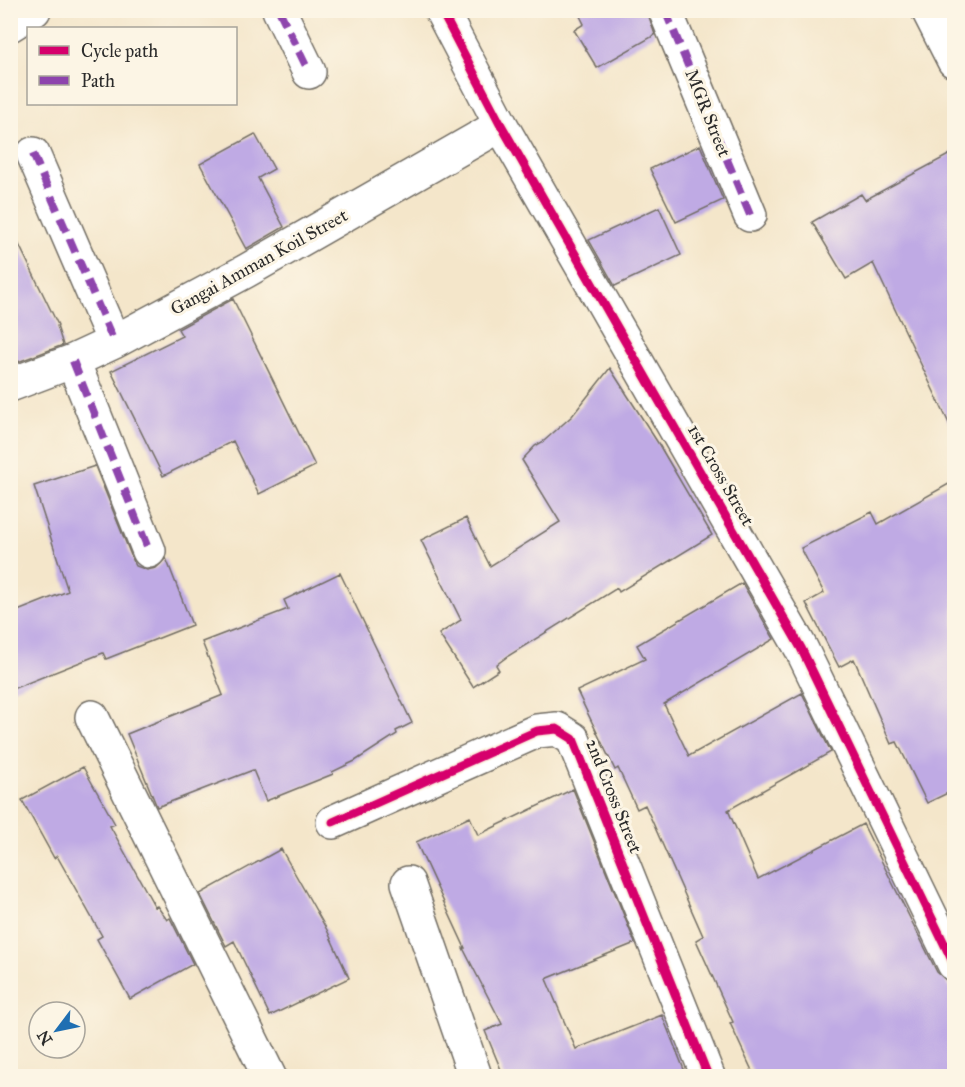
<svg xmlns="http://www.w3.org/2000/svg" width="965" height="1087" font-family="'IM FELL Great Primer',serif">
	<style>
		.building { fill: #bfaae4 }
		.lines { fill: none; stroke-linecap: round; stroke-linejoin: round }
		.street-casing { stroke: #716c63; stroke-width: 36 }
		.street { stroke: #fff; stroke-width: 33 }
		.quiet { stroke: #8e44ad; stroke-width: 8; stroke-dasharray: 15 8; stroke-linecap: butt }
		.cycleway-casing { stroke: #fcf5e5; stroke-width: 13 }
		.cycleway { stroke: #d6006c; stroke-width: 9 }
		.labels { text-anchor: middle; stroke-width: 6; stroke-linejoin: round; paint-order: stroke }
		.street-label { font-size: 18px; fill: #2b2b2b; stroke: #fcf5e5 }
	</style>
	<rect width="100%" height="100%" fill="#fcf5e5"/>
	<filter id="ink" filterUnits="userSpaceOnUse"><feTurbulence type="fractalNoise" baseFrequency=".0167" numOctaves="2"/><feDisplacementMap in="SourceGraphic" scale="12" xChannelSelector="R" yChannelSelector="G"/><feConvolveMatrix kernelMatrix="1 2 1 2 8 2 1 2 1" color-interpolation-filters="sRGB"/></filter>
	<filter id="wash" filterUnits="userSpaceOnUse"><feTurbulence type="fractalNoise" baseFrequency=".008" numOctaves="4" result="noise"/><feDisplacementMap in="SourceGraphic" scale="24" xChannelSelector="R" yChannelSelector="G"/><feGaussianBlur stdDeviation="1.35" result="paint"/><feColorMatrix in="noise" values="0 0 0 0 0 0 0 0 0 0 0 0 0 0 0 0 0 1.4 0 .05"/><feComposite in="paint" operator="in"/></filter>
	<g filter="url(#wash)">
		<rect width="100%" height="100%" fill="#f4e6ca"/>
		<g id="blocks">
			<path class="building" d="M577,10H647L655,35L597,68L574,30L584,24Z
				M255,134L274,169L258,178L284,227L246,249L200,164Z
				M700,145L723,200L676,222L650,169Z
				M954,152V434L873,263L846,279L812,222L861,194L865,200Z
				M659,207L681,255L615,286L589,240Z
				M10,226L58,325L57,326L63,345L10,365Z
				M233,299L315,466L259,494L233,441L163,476L111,371L182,336L178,329Z
				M610,368L658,443L712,535L619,592L617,588L508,656L496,665L499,670L473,687L439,634L461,620L421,540L466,518L490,566L560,522L522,460L535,446L544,441L572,416Z
				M95,466L132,558L136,566L147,570L156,568L166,558L192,625L106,659L103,653L10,690V614L68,591L34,486Z
				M954,481V790L927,803L897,742L891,744L854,659L839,667L806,603L824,593L801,548L872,512L878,524Z
				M340,573L412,723L396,731L397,734L355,761L332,772L333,774L266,801L253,770L157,807L127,734L223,695L202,642L288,609L284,600Z
				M742,583L774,639L664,704L689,756L802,693L831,752L728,810L758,879L863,824L937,972L947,981L954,995V1077H755L730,1023L733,1022L696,940L703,936L645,805L637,809L618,768L615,770L577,691L645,659L637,645Z
				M83,767L115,824L110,826L155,907L157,906L167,920L170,918L193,964L130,999L97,939L102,936L57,856L54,858L22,800Z
				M573,789L635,943L546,979L576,1049L662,1015L687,1077H504L485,1031L502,1024L463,948H465L416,842L470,817L478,835Z
				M281,849L327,930L349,978L270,1016L234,941L226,946L200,894Z"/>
		</g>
	</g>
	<g filter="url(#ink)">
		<use href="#blocks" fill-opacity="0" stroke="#716c63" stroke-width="1.5"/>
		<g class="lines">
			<g class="street-casing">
				<path id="street" d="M279,10L309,72
					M441,10L501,125L801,648L954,964
					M665,10L750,215
					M928,10L954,61
					M10,25L34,10
					M33,154L114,342
					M73,361L149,551
					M10,385L73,361L114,342L246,271L501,125
					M92,717L269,1076
					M333,822L537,731L557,729L573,739L708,1076
					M408,883L475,1076"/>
			</g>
			<use href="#street" class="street"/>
			<path class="quiet" d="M279,10L309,72
				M665,10L750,215
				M33,154L114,342
				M73,361L149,551"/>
			<g class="cycleway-casing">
				<path id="cycleway" d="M441,10L501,125L801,648L954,964
					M333,822L537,731L557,729L573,739L708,1076"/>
			</g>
			<use href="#cycleway" class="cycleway"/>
		</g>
	</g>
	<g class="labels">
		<g class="street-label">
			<text transform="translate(708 113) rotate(68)" y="6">MGR Street</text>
			<text transform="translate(259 262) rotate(-29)" y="6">Gangai Amman Koil Street</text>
			<text transform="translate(721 475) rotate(60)" y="6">1st Cross Street</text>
			<text transform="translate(614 796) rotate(68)" y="6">2nd Cross Street</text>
		</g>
	</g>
	<rect width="965" height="1087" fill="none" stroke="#fcf5e5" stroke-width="36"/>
	<rect x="27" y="27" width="210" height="78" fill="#fcf5e5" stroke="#a8a49b" stroke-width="1.5"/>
	<rect x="39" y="46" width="30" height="9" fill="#d6006c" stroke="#a8a49b" stroke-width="1.5"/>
	<text x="81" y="57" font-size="18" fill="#2b2b2b">Cycle path</text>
	<rect x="39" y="76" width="30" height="9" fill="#8e44ad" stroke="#a8a49b" stroke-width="1.5"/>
	<text x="81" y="87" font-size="18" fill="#2b2b2b">Path</text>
	<g transform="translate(57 1030) rotate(238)"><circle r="28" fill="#fcf5e5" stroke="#a8a49b" stroke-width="1.5"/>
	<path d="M0-4.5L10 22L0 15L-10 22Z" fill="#1f6fb2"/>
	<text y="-9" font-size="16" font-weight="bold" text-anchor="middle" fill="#2b2b2b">N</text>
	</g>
</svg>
